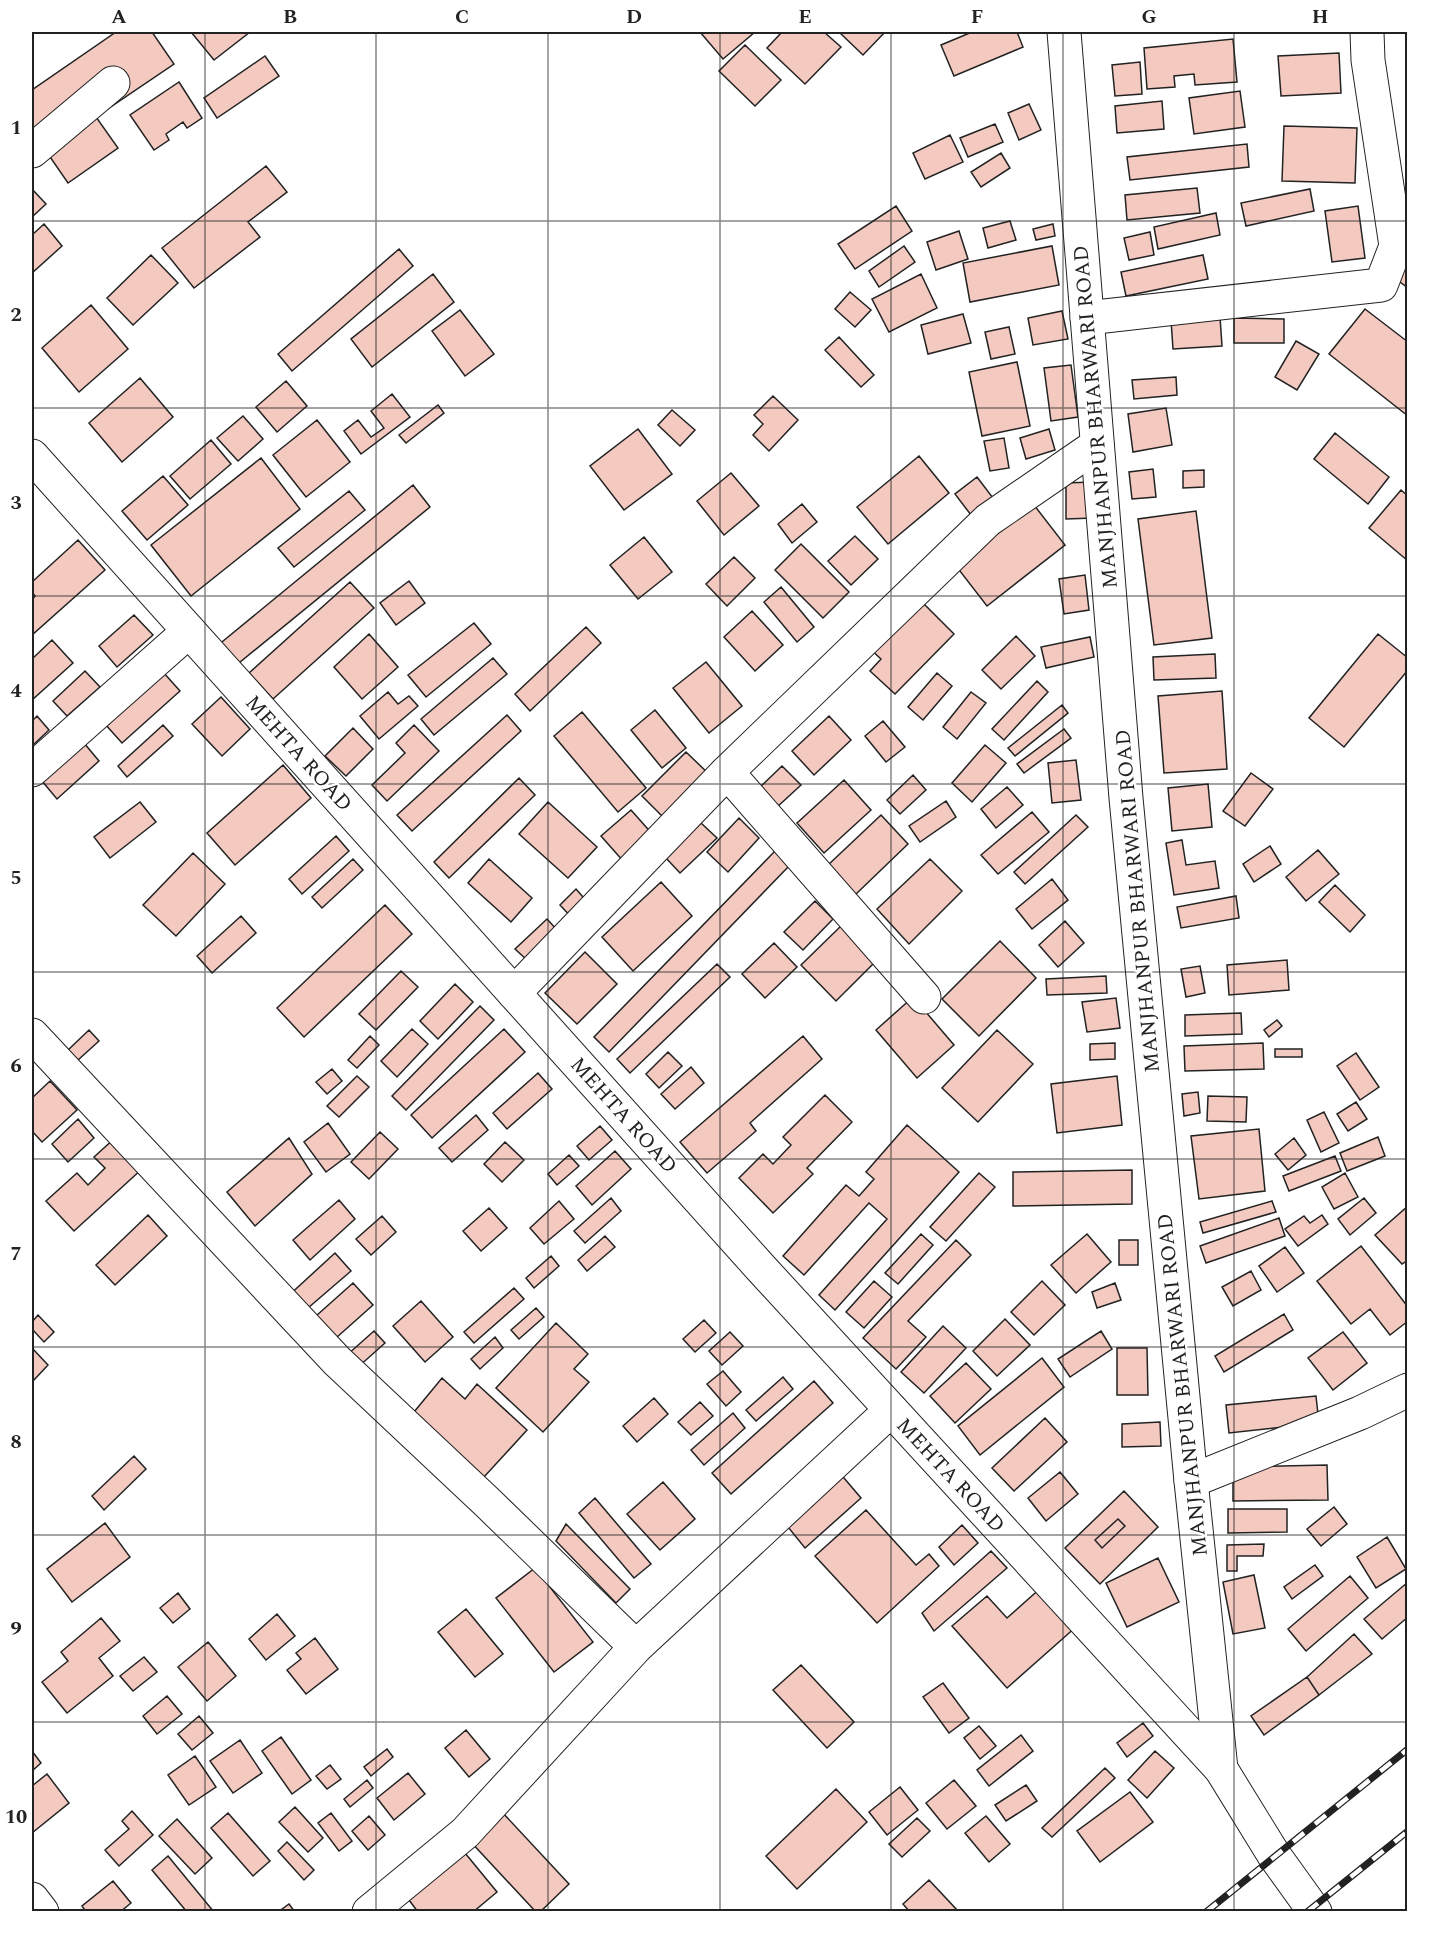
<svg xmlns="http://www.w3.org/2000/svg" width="1439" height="1943" font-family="Spectral,serif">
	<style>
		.building { fill: #f3c9c0; stroke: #222; stroke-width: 1.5; fill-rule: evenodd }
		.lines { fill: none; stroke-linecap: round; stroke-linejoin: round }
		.minor-casing { stroke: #222; stroke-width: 35 }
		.tertiary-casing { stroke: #222; stroke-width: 35 }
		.primary-casing { stroke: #222; stroke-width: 35 }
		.minor { stroke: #fff; stroke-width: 33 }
		.tertiary { stroke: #fff; stroke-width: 33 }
		.primary { stroke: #fff; stroke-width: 33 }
		.rail-casing { stroke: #222; stroke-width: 7 }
		.rail { stroke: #fff; stroke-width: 4.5; stroke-dasharray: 14; stroke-linecap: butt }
		.grid { fill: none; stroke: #222; stroke-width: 1.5; stroke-opacity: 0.55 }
		.labels { text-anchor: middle; stroke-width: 4.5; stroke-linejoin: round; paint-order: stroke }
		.street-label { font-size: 21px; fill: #222; stroke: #fff }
		.neatline { fill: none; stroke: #222; stroke-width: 2 }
		.grid-label { font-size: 20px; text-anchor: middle; font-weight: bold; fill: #222 }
	</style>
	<rect width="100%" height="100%" fill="#fff"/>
	<path class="building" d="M116,32H152L174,64L96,117L118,148L68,183L46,151L32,161V90Z
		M191,32H250L214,60Z
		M700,32H755L723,59Z
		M782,32H824L841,47L805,84L767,48Z
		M839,32H885L863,55Z
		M972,32H1017L1023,47L954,76L941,45Z
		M1233,39L1237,82L1195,85L1194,74L1174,76L1175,87L1147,89L1144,48Z
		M745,45L781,80L755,106L719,71Z
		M1339,53L1341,93L1281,96L1278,56Z
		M265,56L279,76L217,118L204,98Z
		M1140,62L1142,94L1115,96L1112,65Z
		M179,82L202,118L187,128L183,122L166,134L169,140L154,150L130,115Z
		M1240,91L1245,127L1194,134L1189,98Z
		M1162,101L1164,129L1117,133L1115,106Z
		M1029,104L1041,130L1019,140L1008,113Z
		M995,124L1003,142L968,157L960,138Z
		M1284,126L1357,128L1355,183L1282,181Z
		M950,135L963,162L925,179L913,153Z
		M1247,144L1249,167L1130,180L1127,157Z
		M1001,153L1010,168L981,187L971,172Z
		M266,166L287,192L248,222L260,237L194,288L162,248Z
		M1197,188L1200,213L1127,220L1125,195Z
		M32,189L46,204L32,217Z
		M1310,189L1314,211L1246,226L1241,203Z
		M896,206L912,231L855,269L838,244Z
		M1358,206L1365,258L1332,262L1325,211Z
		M1216,213L1220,235L1158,249L1154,227Z
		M1010,221L1016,240L988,248L983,228Z
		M44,224L62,246L32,273V235Z
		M1053,224L1055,236L1036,240L1033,229Z
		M959,231L968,259L936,270L927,242Z
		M1150,232L1154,255L1129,260L1124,238Z
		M904,246L915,262L879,287L869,271Z
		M1052,246L1059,285L970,302L963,263Z
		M399,249L413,266L292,371L278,354Z
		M1408,252V288L1400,282Z
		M151,255L178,283L133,325L107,298Z
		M1203,255L1208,279L1126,296L1121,272Z
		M433,274L454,302L372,367L351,339Z
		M921,274L937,308L889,332L872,299Z
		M850,292L871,310L855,327L835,309Z
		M91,305L128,349L79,392L42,348Z
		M1365,309L1408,342V416L1329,354Z
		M460,310L494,354L465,376L432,331Z
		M1062,311L1068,339L1033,345L1028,318Z
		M963,314L971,343L928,354L921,325Z
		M1220,317L1222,346L1173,349L1171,320Z
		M1234,318L1284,319V343H1234Z
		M1009,327L1015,354L991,359L985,332Z
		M839,337L874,375L861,387L825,350Z
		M1296,341L1319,354L1297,390L1275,377Z
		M1017,362L1030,426L982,436L969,372Z
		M1071,365L1078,417L1051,421L1044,368Z
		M1176,377L1177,395L1134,399L1132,380Z
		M140,378L173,417L122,462L89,423Z
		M286,381L307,406L277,432L256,407Z
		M392,394L410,417L361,454L344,431L358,420L371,437L384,428L371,411Z
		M773,396L798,420L769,451L753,435L763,424L754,415Z
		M438,405L444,413L406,443L399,435Z
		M1166,408L1172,445L1133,452L1128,414Z
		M672,410L695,430L680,446L658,425Z
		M243,416L263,439L238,461L217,438Z
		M317,420L350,462L306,497L273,455Z
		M638,429L672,474L624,510L590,466Z
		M1049,429L1055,450L1026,459L1020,438Z
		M1335,433L1389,477L1368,504L1314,459Z
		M1004,438L1009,468L990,471L984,441Z
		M211,440L231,464L190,499L170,476Z
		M919,456L949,493L888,544L857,507Z
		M261,458L300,509L191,596L151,545Z
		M1153,469L1156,497L1132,499L1129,472Z
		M1204,470V487L1183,488V471Z
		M731,473L759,506L724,535L697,501Z
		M163,476L188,505L147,540L122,511Z
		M977,477L993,498L971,515L955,494Z
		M1092,482L1093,518L1066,519V483Z
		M413,485L430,507L234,667L217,646Z
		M1401,490L1408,496V561L1369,528Z
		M349,491L365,510L294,567L278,548Z
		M802,504L817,522L792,543L778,524Z
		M1034,505L1065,545L987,606L956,566Z
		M1196,511L1212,638L1154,645L1138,519Z
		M855,536L878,559L851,585L828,561Z
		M644,537L672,572L638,599L610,565Z
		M78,540L105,570L32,635V600L35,596L32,592V582Z
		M801,544L849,592L823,618L775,570Z
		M734,557L755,578L727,606L706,584Z
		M1085,575L1089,610L1064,614L1059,579Z
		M409,581L425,603L396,625L380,603Z
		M350,582L374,608L273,699L249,673Z
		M781,587L814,627L797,642L764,602Z
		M917,597L954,634L895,694L870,671L881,659L868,647Z
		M752,611L783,645L755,671L724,637Z
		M134,615L153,635L117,667L99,646Z
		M474,623L491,644L426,697L408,675Z
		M586,627L601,643L530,711L515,694Z
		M369,634L398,667L362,699L334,667Z
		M1378,634L1408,658V670L1344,747L1309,718Z
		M1016,636L1035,656L1001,689L982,670Z
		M1090,637L1094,657L1046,668L1041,647Z
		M52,640L73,663L32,700V659Z
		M1215,654L1216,678L1154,680L1153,657Z
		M493,658L507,674L434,735L421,719Z
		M706,662L742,706L709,733L673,688Z
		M85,671L100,687L67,716L53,701Z
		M163,672L180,691L122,743L105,724Z
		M937,673L952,686L923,720L908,707Z
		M1037,681L1048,692L1004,740L992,729Z
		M1222,691L1227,769L1164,773L1158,696Z
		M388,692L398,704L409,696L418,706L379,739L360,716Z
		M971,692L986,703L957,739L943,727Z
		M221,697L250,729L222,756L192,724Z
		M1062,705L1068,713L1015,756L1008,748Z
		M655,710L686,748L662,768L631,730Z
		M582,712L646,788L618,812L554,736Z
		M507,715L521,731L412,831L397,815Z
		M37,716L49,730L32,746V721Z
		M829,716L851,740L814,775L792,751Z
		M883,721L905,747L886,762L865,736Z
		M163,725L173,736L127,777L118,766Z
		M414,725L439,751L387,801L372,785L405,753L396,743Z
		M353,728L373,749L346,776L325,756Z
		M1064,729L1071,738L1024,773L1017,764Z
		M84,743L99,761L57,799L42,781Z
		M985,745L1006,763L972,802L952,783Z
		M686,752L711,776L667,821L642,796Z
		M1076,760L1081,800L1052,803L1048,763Z
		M283,765L311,798L235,865L207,833Z
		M782,766L801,785L776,808L758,789Z
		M1251,773L1273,789L1245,826L1223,811Z
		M913,775L926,790L900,814L887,800Z
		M519,778L535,795L449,878L434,862Z
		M844,780L871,810L824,853L797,823Z
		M1208,784L1212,827L1172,831L1168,788Z
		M1007,787L1023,805L996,828L981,809Z
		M946,801L956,817L920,842L909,826Z
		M140,802L156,822L110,858L94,837Z
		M548,802L597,847L568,878L519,834Z
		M631,810L654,836L624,862L601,836Z
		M1032,812L1049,832L998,874L981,855Z
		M881,815L908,844L855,895L827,866Z
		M1076,815L1088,827L1025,884L1014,872Z
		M739,818L759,838L728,872L707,852Z
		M701,823L717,838L680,873L665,857Z
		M336,836L349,851L302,894L289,879Z
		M1182,840L1186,865L1215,861L1219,888L1174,895L1166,843Z
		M1270,846L1281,864L1254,882L1243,864Z
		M776,850L790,865L609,1052L594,1037Z
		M1318,850L1339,874L1306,901L1286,877Z
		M193,853L225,884L176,936L143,905Z
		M353,859L363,870L322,908L312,897Z
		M489,859L532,898L511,922L468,883Z
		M930,859L962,891L909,944L877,909Z
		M1052,879L1068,900L1032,929L1016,909Z
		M661,882L692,916L633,971L602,937Z
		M1335,885L1365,915L1350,932L1319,902Z
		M576,889L589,904L573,919L560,905Z
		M1236,896L1239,918L1181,928L1177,907Z
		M815,901L833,919L803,950L784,932Z
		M385,905L412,934L304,1037L277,1008Z
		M241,916L256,933L212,973L197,956Z
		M547,919L558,931L527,960L515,949Z
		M1065,921L1084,943L1058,967L1039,945Z
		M842,925L877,960L836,1001L801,965Z
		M1000,941L1036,978L979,1036L942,999Z
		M774,943L797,967L765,998L742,974Z
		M585,952L617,984L577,1024L545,993Z
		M1287,960L1289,990L1229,995L1227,965Z
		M717,964L730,977L630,1073L617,1059Z
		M1200,966L1205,993L1186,997L1181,969Z
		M401,971L418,987L376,1030L359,1014Z
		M1106,976L1107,993L1047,995L1046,979Z
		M455,984L473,1002L438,1039L420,1021Z
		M913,997L954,1045L917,1078L876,1030Z
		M1116,998L1120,1028L1087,1032L1082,1002Z
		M480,1006L494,1020L406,1110L392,1096Z
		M1241,1013L1242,1034L1185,1036V1015Z
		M1277,1020L1282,1026L1269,1037L1264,1030Z
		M412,1029L428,1044L397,1077L381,1061Z
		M504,1029L525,1052L432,1138L411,1115Z
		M89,1030L99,1041L78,1060L68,1050Z
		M997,1030L1033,1064L978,1122L942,1088Z
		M370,1036L379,1045L357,1068L348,1060Z
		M803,1036L822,1059L750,1123L756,1131L707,1173L680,1142Z
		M1115,1043V1059L1090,1060V1044Z
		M1263,1043L1264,1069L1185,1071L1184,1046Z
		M1275,1049H1302V1057H1275Z
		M668,1052L682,1066L659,1088L646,1074Z
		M1356,1053L1379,1087L1360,1100L1337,1066Z
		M691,1067L704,1083L675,1109L661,1094Z
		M332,1069L342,1081L327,1094L316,1082Z
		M538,1073L552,1089L507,1129L493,1113Z
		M357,1076L369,1087L339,1117L327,1106Z
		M1117,1076L1122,1125L1057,1133L1051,1084Z
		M50,1081L77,1110L42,1142L32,1131V1098Z
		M1198,1092L1200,1113L1184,1116L1182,1094Z
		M825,1095L852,1122L807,1168L813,1174L773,1213L739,1178L763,1154L773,1164L791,1145L783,1137Z
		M1208,1096L1247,1097L1246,1122L1207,1121Z
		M1356,1102L1367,1119L1348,1131L1337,1114Z
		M1324,1112L1339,1143L1321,1152L1307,1120Z
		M476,1115L488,1130L452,1162L439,1148Z
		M78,1119L94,1138L68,1162L52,1144Z
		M328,1123L350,1154L326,1172L304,1142Z
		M907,1125L959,1172L835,1310L819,1295L887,1219L869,1203L804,1275L783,1256L846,1185L859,1196L874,1179L866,1172Z
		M600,1126L612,1140L589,1160L577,1146Z
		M1259,1129L1265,1191L1199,1199L1191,1136Z
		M380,1132L398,1149L369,1179L351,1162Z
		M1378,1137L1385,1156L1347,1171L1340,1153Z
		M115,1138L143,1168L74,1231L46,1201L77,1173L88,1185L105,1168L94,1157Z
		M289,1138L312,1174L255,1226L227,1192Z
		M1294,1138L1306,1155L1288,1170L1275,1154Z
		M505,1142L524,1160L502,1182L484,1164Z
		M615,1151L631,1169L592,1205L576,1186Z
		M569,1155L579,1166L557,1185L548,1174Z
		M1335,1156L1341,1171L1289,1191L1283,1176Z
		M1132,1170V1204L1013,1206V1172Z
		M979,1173L995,1187L946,1241L930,1227Z
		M1345,1173L1358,1197L1334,1209L1322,1187Z
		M611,1198L621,1211L585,1243L574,1231Z
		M1364,1198L1376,1213L1350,1235L1338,1219Z
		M339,1200L355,1219L310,1260L293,1240Z
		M559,1201L574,1219L544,1244L530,1228Z
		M1272,1201L1276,1212L1203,1233L1200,1222Z
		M1408,1206V1260L1402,1264L1375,1235Z
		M489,1208L507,1228L481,1251L463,1231Z
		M148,1215L167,1236L115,1285L96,1265Z
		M1322,1215L1328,1224L1298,1246L1285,1229L1304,1216L1310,1223Z
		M382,1216L396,1232L371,1255L356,1239Z
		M1279,1218L1285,1236L1206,1263L1200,1246Z
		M921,1234L933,1245L898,1284L885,1273Z
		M1087,1234L1111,1262L1076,1293L1051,1265Z
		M605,1236L615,1247L587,1271L578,1260Z
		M956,1240L971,1255L908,1321L926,1337L896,1369L863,1338Z
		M1119,1240H1138V1265H1119Z
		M1361,1246L1408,1307V1321L1390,1335L1370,1309L1351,1324L1317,1281Z
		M1285,1247L1304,1273L1277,1292L1259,1266Z
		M335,1253L351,1271L301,1314L286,1298Z
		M551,1256L559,1266L534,1288L526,1278Z
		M1251,1271L1261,1290L1233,1306L1222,1287Z
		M874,1281L892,1297L864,1328L846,1312Z
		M1042,1281L1065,1305L1034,1335L1011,1312Z
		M353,1283L373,1305L327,1346L307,1324Z
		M1115,1283L1121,1300L1097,1308L1092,1292Z
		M514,1288L524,1299L474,1343L464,1332Z
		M421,1301L453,1337L425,1362L393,1326Z
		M536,1308L544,1317L519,1339L511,1330Z
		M1284,1314L1293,1330L1224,1372L1215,1356Z
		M38,1315L54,1332L44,1342L32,1329V1322Z
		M1005,1319L1030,1345L997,1376L973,1351Z
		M704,1320L716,1333L695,1352L683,1339Z
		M556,1323L588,1354L574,1369L589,1382L543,1432L496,1388Z
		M943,1326L966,1348L924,1393L901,1372Z
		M374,1331L385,1343L348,1376L338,1363Z
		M1101,1331L1112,1349L1070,1377L1058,1359Z
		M730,1332L743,1346L722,1365L709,1351Z
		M1343,1332L1367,1363L1333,1390L1308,1358Z
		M495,1337L503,1348L480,1369L471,1359Z
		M32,1348L48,1365L32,1382Z
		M1117,1348H1147L1148,1395H1117Z
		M1042,1358L1064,1387L980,1455L958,1426Z
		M966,1363L991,1389L955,1423L930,1396Z
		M723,1371L741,1392L726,1406L707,1384Z
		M783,1377L793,1389L756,1421L746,1410Z
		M442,1378L465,1399L477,1384L527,1430L484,1477L414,1412Z
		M814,1381L833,1403L731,1494L712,1473Z
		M1316,1396L1319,1423L1229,1433L1226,1405Z
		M654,1398L668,1414L637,1442L623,1426Z
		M700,1402L713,1416L691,1435L678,1422Z
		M733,1413L745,1428L704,1465L691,1450Z
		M1045,1418L1067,1442L1014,1491L992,1468Z
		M1160,1422L1161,1446L1122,1447V1424Z
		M134,1456L146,1469L104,1510L92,1496Z
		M1327,1465L1328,1500L1233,1501V1467Z
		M838,1471L861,1498L805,1548L784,1522Z
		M1060,1472L1078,1494L1046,1521L1028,1498Z
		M663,1482L695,1519L660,1550L627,1514Z
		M1124,1491L1158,1527L1100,1584L1065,1548ZM1118,1519L1125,1526L1102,1548L1095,1540Z
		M595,1498L651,1564L634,1578L579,1513Z
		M1334,1507L1347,1524L1321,1546L1307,1529Z
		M1228,1509H1287V1532L1228,1533Z
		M866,1510L916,1565L929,1554L939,1566L877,1623L815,1556Z
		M1118,1519L1125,1526L1102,1548L1095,1540Z
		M105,1523L130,1557L72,1602L47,1569Z
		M566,1524L630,1589L616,1603L556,1541Z
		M962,1525L978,1543L954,1565L939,1547Z
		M1387,1537L1406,1569L1376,1588L1357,1557Z
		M1264,1544L1263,1556H1237V1571H1227V1545Z
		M991,1551L1007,1568L934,1631L922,1613Z
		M1158,1558L1179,1602L1127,1627L1106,1583Z
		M1315,1565L1323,1576L1292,1599L1284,1587Z
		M535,1568L593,1642L554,1672L496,1598Z
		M1254,1575L1265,1628L1233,1634L1223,1582Z
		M1350,1576L1368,1598L1306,1651L1288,1629Z
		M1408,1582V1617L1382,1639L1364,1619Z
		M1043,1586L1077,1626L1007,1688L952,1626L987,1596L1007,1618Z
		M178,1593L190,1609L173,1623L160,1608Z
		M466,1609L503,1654L475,1677L438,1632Z
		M277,1614L295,1636L266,1660L249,1639Z
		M101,1618L120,1641L99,1658L113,1676L67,1713L42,1682L68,1661L61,1652Z
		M1354,1634L1372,1654L1319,1695L1307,1677Z
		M315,1638L338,1669L306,1694L287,1670L301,1659L296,1653Z
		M208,1642L236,1676L207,1701L178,1667Z
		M144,1657L157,1672L133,1691L120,1676Z
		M801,1665L854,1722L827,1748L773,1690Z
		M1307,1677L1319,1695L1264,1735L1251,1716Z
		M943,1683L969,1718L949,1733L923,1697Z
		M167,1696L182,1714L157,1734L143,1716Z
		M199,1716L213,1733L192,1750L178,1734Z
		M1143,1723L1153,1736L1127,1757L1117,1743Z
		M979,1726L996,1746L980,1759L964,1738Z
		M466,1730L490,1759L469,1777L445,1748Z
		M1021,1735L1033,1751L989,1786L977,1770Z
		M281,1737L311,1780L292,1794L262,1751Z
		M240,1740L262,1773L233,1793L210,1761Z
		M387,1749L393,1757L371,1776L364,1767Z
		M32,1751L41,1763L32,1771Z
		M1155,1751L1174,1768L1147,1798L1128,1780Z
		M195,1756L216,1787L189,1805L168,1775Z
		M330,1765L341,1779L327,1789L316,1776Z
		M1105,1768L1115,1778L1052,1837L1042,1828Z
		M408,1773L425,1794L394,1820L377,1798Z
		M47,1774L69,1803L32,1833V1786Z
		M367,1780L373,1788L350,1807L344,1799Z
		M954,1780L976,1806L947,1829L926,1803Z
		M1026,1785L1037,1801L1006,1821L995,1805Z
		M900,1787L918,1810L887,1835L869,1812Z
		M836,1789L867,1822L797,1889L766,1856Z
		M1130,1792L1153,1822L1100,1862L1077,1831Z
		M295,1807L323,1838L308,1852L279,1822Z
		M132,1811L153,1835L119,1866L105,1850L129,1829L122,1821Z
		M501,1811L569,1884L540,1912H536L470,1841Z
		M228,1813L270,1861L253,1876L211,1828Z
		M331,1813L352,1841L339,1851L318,1823Z
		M369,1816L385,1835L368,1850L352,1831Z
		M986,1816L1010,1844L989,1862L965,1833Z
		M917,1818L930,1831L902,1857L889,1844Z
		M177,1819L212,1858L195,1874L159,1836Z
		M287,1842L314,1870L304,1880L278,1851Z
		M465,1853L497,1892L473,1912H418L409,1900Z
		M168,1856L214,1912H187L152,1870Z
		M929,1880L957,1910L956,1912H910L903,1904Z
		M113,1881L131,1903L120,1912H86L82,1906Z
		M289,1904L295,1912H278Z"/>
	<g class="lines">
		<g class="minor-casing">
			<path id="minor" d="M32,151L113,83
				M1087,318L1381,285L1396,246L1368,60L1367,32
				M32,770L189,631
				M727,772L924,997
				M514,993L727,772L988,520L1097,445
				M32,1035L337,1361L488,1503L636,1647
				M1191,1481L1360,1413L1408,1390
				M32,1899L42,1912
				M369,1912L465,1833L636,1647L891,1410"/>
		</g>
		<g class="tertiary-casing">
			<path id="tertiary" d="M32,456L760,1267L1221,1769"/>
		</g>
		<g class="primary-casing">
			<path id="primary" d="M1064,32L1126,798L1191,1481L1221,1769L1274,1855L1315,1912"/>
		</g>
		<use href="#minor" class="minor"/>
		<use href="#tertiary" class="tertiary"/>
		<use href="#primary" class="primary"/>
		<g class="rail-casing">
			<path id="rail" d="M1206,1912L1408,1749
				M1307,1912L1408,1831"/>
		</g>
		<use href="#rail" class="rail"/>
	</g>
	<path class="grid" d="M205,32V1912M376,32V1912M548,32V1912M720,32V1912M891,32V1912M1063,32V1912M1234,32V1912M32,221H1408M32,408H1408M32,596H1408M32,784H1408M32,972H1408M32,1159H1408M32,1347H1408M32,1535H1408M32,1722H1408"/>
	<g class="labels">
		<g class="street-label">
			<text transform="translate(1095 417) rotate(-95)" y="7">MANJHANPUR BHARWARI ROAD</text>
			<text transform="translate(299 753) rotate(48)" y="7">MEHTA ROAD</text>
			<text transform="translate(1137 901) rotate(-95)" y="7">MANJHANPUR BHARWARI ROAD</text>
			<text transform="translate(624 1115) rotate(48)" y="7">MEHTA ROAD</text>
			<text transform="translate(1182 1385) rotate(-96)" y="7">MANJHANPUR BHARWARI ROAD</text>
			<text transform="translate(951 1475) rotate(47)" y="7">MEHTA ROAD</text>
		</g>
	</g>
	<rect width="1439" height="1943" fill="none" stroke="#ffffff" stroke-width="66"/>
	<rect x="33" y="33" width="1373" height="1877" class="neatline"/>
	<g class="grid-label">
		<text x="119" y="23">A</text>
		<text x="290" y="23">B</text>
		<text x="462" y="23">C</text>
		<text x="634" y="23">D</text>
		<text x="805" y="23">E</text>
		<text x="977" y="23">F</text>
		<text x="1149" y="23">G</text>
		<text x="1320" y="23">H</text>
		<text x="16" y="134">1</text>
		<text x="16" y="321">2</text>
		<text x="16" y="509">3</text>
		<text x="16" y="697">4</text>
		<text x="16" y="884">5</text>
		<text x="16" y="1072">6</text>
		<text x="16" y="1260">7</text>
		<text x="16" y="1448">8</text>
		<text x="16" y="1635">9</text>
		<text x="16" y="1823">10</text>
	</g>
</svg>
